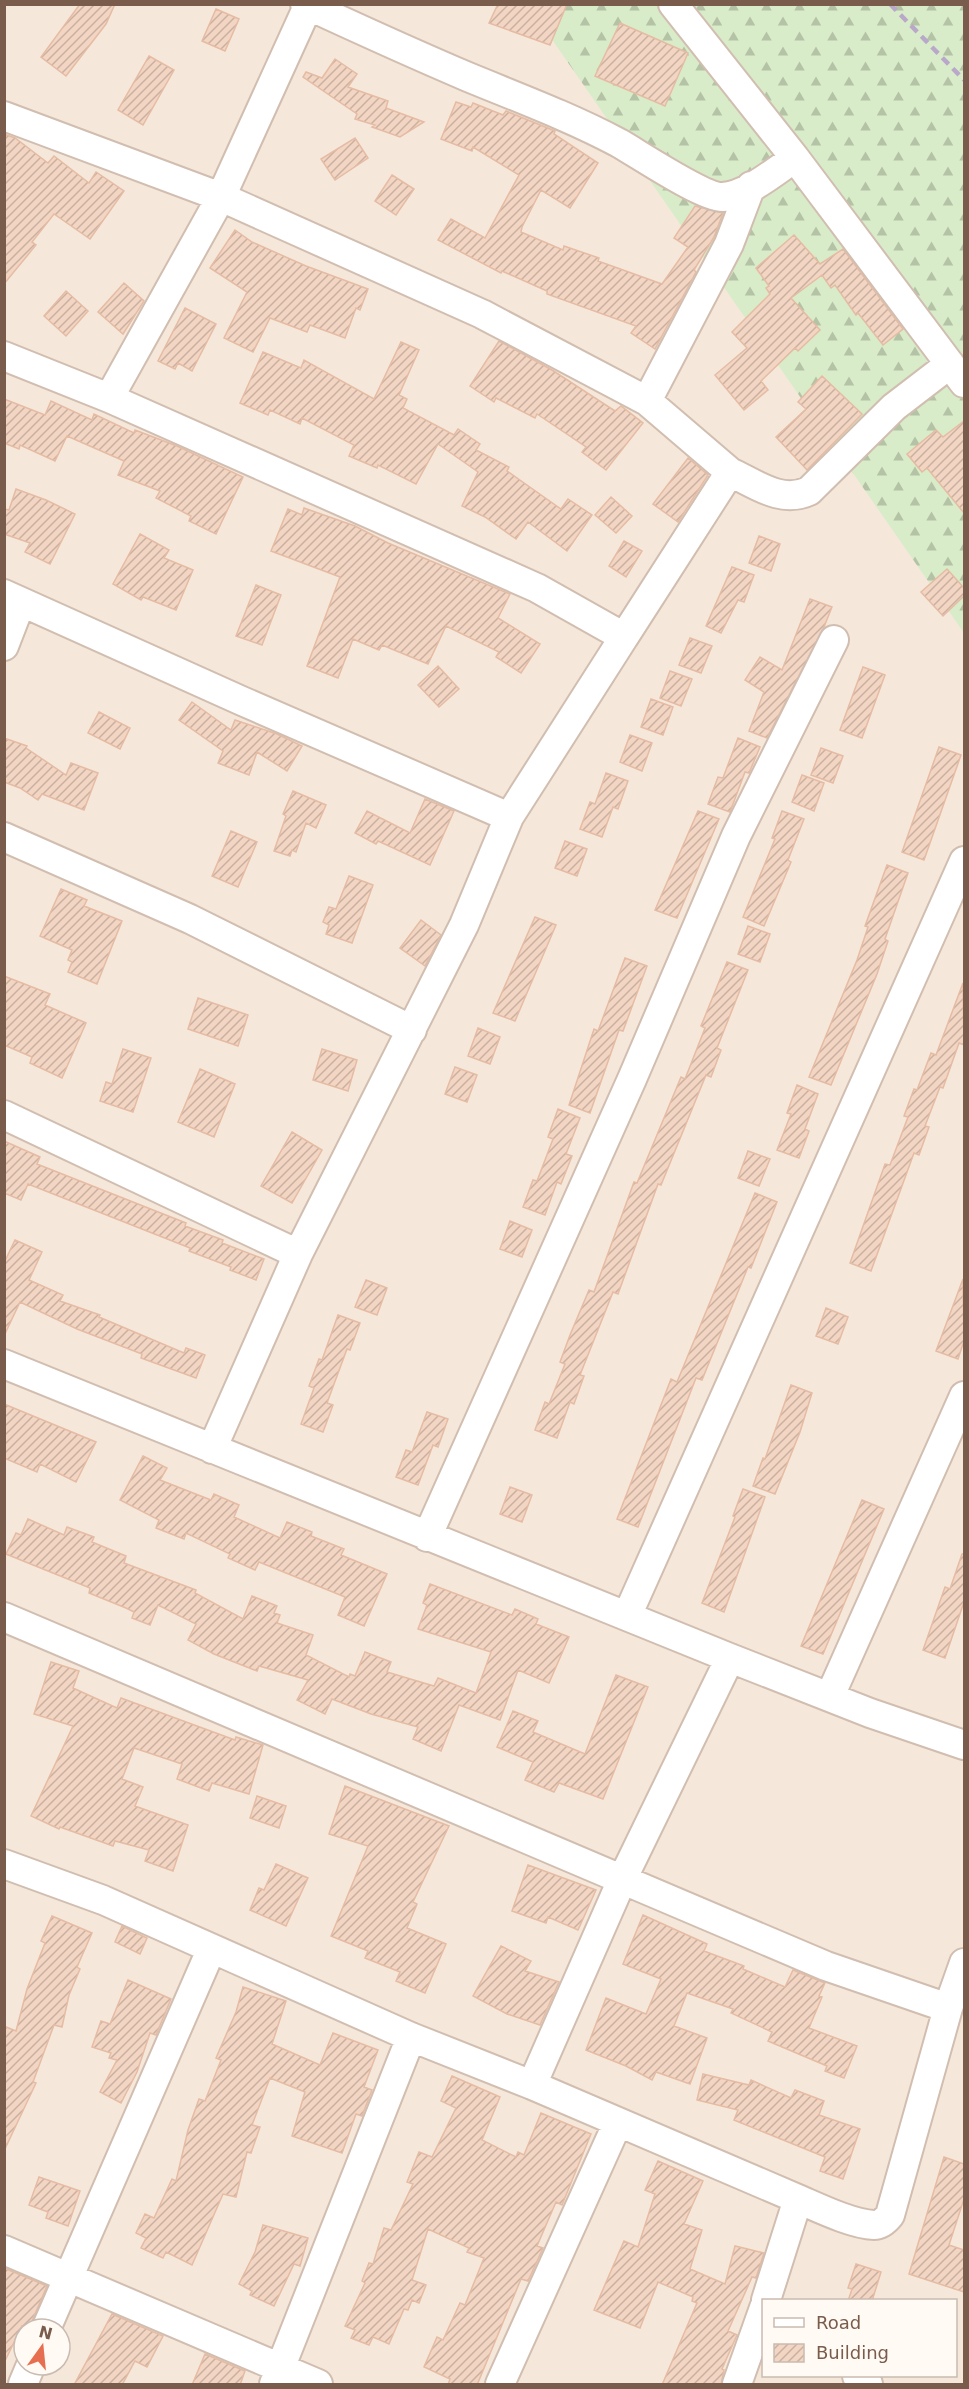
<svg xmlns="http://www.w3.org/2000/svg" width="969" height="2389" font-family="'DejaVu Sans',sans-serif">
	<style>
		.residential { fill: #f5e8da; fill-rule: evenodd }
		.forest { fill: url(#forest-firs) }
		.building { fill: url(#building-hatch); stroke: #e6bba3; stroke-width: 1.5 }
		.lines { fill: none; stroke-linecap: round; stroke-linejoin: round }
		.minor-casing { stroke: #d1beb0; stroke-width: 32 }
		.minor { stroke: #fff; stroke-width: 28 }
		.rail { stroke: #b9a8c9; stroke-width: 4.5; stroke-dasharray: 9 6; stroke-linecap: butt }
	</style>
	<defs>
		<pattern id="forest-firs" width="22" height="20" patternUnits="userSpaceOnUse" patternTransform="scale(1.5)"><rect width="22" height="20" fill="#d8ecc9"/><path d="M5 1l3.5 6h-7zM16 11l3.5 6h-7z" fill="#b4c2a5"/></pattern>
		<pattern id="building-hatch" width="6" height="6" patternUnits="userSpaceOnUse" patternTransform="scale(1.5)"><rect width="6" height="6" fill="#f3d5c3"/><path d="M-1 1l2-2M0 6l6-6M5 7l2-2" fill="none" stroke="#cab0a1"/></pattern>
	</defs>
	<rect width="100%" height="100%" fill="#fdf6ec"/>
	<path class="residential" d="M5,5H725L964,307V2384H5ZM764,2300H956V2376H764ZM24,2329H60V2365H24Z"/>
	<path class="forest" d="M528,5H964V633Z"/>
	<path class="building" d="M80,4H115L106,24L66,76L41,57Z
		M498,4H567L550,45L489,23Z
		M216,9L239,19L225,51L202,41Z
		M620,23L688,53L665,106L595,76Z
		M149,56L174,70L143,125L118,110Z
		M335,59L357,74L348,87L388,101L386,108L424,122L400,137L372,127L375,125L355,119L357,114L303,77L306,72L322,78Z
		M456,102L471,107L473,103L503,115L506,111L555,131L554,134L598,163L570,208L541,190L522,227L521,232L563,250L564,246L599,258L598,261L662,284L688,247L674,238L695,206L723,213L714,237L694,270L696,272L655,349L631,333L636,326L547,294V291L502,271L501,273L438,240L451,219L485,238L519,175L473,147L472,151L441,139Z
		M4,134L15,138L48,163L54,156L89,183L96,172L124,191L90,239L54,214L32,242L36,245L4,284Z
		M355,138L368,158L335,180L321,159Z
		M392,175L414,189L396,215L375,201Z
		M235,230L252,242L306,266L368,289L360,310L356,308L345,338L310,325L307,332L270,318L253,352L224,338L247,292L210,268Z
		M794,235L820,264L843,249L903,329L883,345L858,313L856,315L835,285L831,288L822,275L791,298L820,330L798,351L795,348L761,381L768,390L744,410L715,375L747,348L732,332L770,294L766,288L769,286L756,268Z
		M124,283L144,301L123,334L98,312Z
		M66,291L88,311L66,336L44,316Z
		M185,308L216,324L192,371L178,363L175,369L158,361Z
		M499,341L552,370L615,411L621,406L643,423L606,470L582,452L586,447L537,414L535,418L496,398L494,402L470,386Z
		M401,342L419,350L399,395L407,399L403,408L454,435L458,429L480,444L476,450L509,467L507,471L561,509L568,499L592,515L567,551L528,522L516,539L485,517L462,506L478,472L438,444L416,484L378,465L377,468L349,456L354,445L302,418L300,424L270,410L268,415L240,403L263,352L301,368L304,360L374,399Z
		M822,376L862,414L807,470L776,437L806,409L798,402Z
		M4,399L45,415L51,401L92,420L94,414L134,433L135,430L177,446L243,477L216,534L189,521L191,516L156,498L160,491L118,475L124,461L67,436L55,461L20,445L19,449L4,443Z
		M964,421V513L927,468L922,472L907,454L936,430L943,437Z
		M688,458L708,475L678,522L653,504Z
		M16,489L46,500L75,514L50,564L25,552L30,543L4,534V509L9,510Z
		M611,497L632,516L616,533L595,515Z
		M304,508L355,526L388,543L510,594L498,618L540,644L521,673L496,657L499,652L446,626L428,664L382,645L379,650L353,639L338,678L307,666L340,577L271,551L288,509L302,515Z
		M140,534L169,550L164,558L193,570L176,610L143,597L141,600L113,584Z
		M759,536L780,544L771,571L749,563Z
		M624,541L642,551L626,577L609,566Z
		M732,567L754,575L744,602L738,600L721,633L706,626Z
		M947,569L964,588V596L943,616L921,592Z
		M256,585L281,595L262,645L236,636Z
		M810,599L832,607L824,627L767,738L749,731L764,692L745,680L760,657L782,670Z
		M690,638L712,646L701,673L679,665Z
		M438,666L459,689L439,707L418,685Z
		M863,667L885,675L862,738L840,730Z
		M670,671L692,679L681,706L660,698Z
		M651,699L673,707L663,735L641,727Z
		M192,702L231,730L235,720L277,734L302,746L287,771L257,752L249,775L218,763L223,751L179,720Z
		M99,712L130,728L120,749L88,733Z
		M630,735L652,743L642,771L620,762Z
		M4,738L27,746L26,748L66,775L71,763L98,773L84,810L42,794L38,800L20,788L4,782Z
		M738,738L760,747L749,773L745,772L730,812L708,804L718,777L723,778Z
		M939,747L961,755L924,860L902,852Z
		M821,748L843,756L833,783L811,775Z
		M606,773L628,781L618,809L613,807L602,837L580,829L590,802L595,804Z
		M802,775L824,783L814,811L792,802Z
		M293,791L326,805L316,828L306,823L296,852L292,850L290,856L274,851L286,816L283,814Z
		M425,799L454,811L430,865L378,841L376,844L355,833L367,811L410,833Z
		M698,811L719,819L677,918L655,910Z
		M782,811L804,819L788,860L791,862L764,926L743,917L775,839L772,838Z
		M231,831L257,842L238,887L212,876Z
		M565,841L587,849L577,876L555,868Z
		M887,865L908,873L885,939L888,941L877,974L831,1085L809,1077L857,960L868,927L865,926Z
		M349,876L373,885L352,943L326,934L329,925L323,922L329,907L336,909Z
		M61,889L87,900L84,906L122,921L97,984L68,972L72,962L68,960L72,950L40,936Z
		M535,917L556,925L515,1021L493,1013Z
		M421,920L441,935L425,966L400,948Z
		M748,926L770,934L760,962L738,954Z
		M625,958L647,966L623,1031L619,1030L590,1113L569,1105L594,1029L598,1031Z
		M727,962L748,970L717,1048L721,1050L711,1077L706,1075L661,1185L658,1184L618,1294L613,1292L580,1375L584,1376L574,1404L570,1402L557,1438L535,1430L545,1402L549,1404L565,1364L560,1362L570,1335L589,1290L594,1292L634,1182L637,1183L681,1077L685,1079L705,1028L701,1026Z
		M4,976L50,994L45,1005L86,1023L62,1078L30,1063L32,1057L4,1045Z
		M963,983L964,1045L959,1043L943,1088L940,1087L925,1126L929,1127L919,1155L914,1153L871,1271L850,1263L885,1164L890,1165L908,1117L904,1116L914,1089L917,1090L931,1053L936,1055Z
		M198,998L248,1015L238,1046L188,1029Z
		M478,1028L500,1037L490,1064L468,1056Z
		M123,1049L151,1058L133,1112L100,1101L106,1082L112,1084Z
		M322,1049L357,1060L348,1091L313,1080Z
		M455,1067L477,1075L467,1102L445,1094Z
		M200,1069L235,1084L214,1137L178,1122Z
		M797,1085L818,1094L805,1129L809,1131L799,1158L777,1150L791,1114L787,1113Z
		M558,1109L580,1118L566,1154L572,1156L561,1184L557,1182L545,1215L523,1207L533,1180L537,1181L553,1139L548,1137Z
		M292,1132L322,1150L292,1203L261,1186Z
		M4,1141L40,1157L37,1164L186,1223L185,1226L223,1240L222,1243L264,1259L256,1280L230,1270L231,1267L189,1251L190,1248L28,1184L21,1200L4,1193Z
		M748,1151L770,1159L759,1186L738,1178Z
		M755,1193L777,1202L751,1268L748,1267L702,1380L696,1378L638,1527L617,1519L671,1379L677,1382Z
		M510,1221L532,1230L522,1257L500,1249Z
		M15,1240L42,1252L29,1280L63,1295L60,1301L100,1315L99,1317L184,1353L186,1348L205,1355L196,1378L141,1358L142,1354L77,1329L20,1302L4,1336V1263Z
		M963,1279L964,1341L958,1359L936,1351Z
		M366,1280L387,1288L377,1315L355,1307Z
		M826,1308L848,1317L838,1344L816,1336Z
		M338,1315L360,1323L350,1350L347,1349L327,1403L333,1405L323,1432L301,1424L314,1388L309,1386L319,1359L322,1360Z
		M791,1385L812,1393L800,1432L775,1494L753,1486L763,1458L765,1459Z
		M4,1404L96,1442L76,1482L40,1464L37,1472L4,1458Z
		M427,1412L448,1419L438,1447L433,1445L418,1485L396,1477L406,1450L412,1452Z
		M143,1456L167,1468L160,1480L211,1500L214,1494L239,1505L234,1517L280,1538L287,1522L312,1532L311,1536L344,1549L341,1555L387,1574L364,1626L338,1615L345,1597L259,1562L255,1570L228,1558L230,1554L186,1533L184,1539L156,1528L159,1520L120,1500Z
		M510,1487L532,1495L522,1522L500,1514Z
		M743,1489L765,1497L724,1612L702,1603L735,1517L733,1516Z
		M862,1500L884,1509L823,1654L801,1646Z
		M28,1519L64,1535L67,1527L94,1537L92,1542L126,1556L124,1563L196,1590L195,1593L243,1619L252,1596L277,1606L274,1613L280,1615L277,1623L313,1635L306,1655L349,1677L350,1674L355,1676L365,1652L391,1662L387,1672L434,1686L438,1678L476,1693L491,1652L418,1629L427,1605L423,1603L430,1584L512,1615L515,1609L538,1619L536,1624L569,1637L549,1683L518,1670L500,1720L459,1705L441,1751L413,1739L418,1727L371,1714L332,1699L325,1714L297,1700L308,1680L259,1666L257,1671L214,1654L188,1640L196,1624L158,1605L150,1625L132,1618L134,1612L126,1608L89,1593L90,1588L6,1554L16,1533L21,1535Z
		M962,1554H964V1602L945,1658L923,1650L945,1587L950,1589Z
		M51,1662L79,1671L73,1688L117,1708L121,1698L235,1740L236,1737L263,1745L249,1794L212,1783L209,1791L177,1779L182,1764L134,1748L122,1779L143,1787L135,1806L188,1825L173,1871L145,1861L149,1850L115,1841L113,1846L60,1827L59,1829L31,1816L73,1726L34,1714Z
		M616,1675L648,1687L603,1799L559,1783L554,1792L525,1780L533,1762L497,1747L513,1711L538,1721L533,1732L585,1754Z
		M345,1786L449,1826L413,1902L417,1904L407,1928L446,1944L425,1993L396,1981L400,1972L365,1958L368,1951L331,1936L368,1846L329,1834Z
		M257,1796L286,1806L279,1828L250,1818Z
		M276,1864L308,1878L286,1926L250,1910L259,1888L264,1890Z
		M528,1865L596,1890L578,1930L548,1917L546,1923L512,1911Z
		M643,1915L707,1944L704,1951L744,1966L743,1969L785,1987L793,1970L825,1983L819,1996L822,1997L809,2028L857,2046L844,2078L825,2071L827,2066L768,2041L772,2032L731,2013L733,2009L687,1993L674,2026L707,2038L690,2084L656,2072L652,2080L626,2066L586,2050L606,1998L646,2014L661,1979L623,1964Z
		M52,1916L92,1933L77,1967L80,1969L69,1995L62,2027L54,2025L33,2082L36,2083L4,2151V2026L16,2031L27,1989L45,1943L41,1941Z
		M122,1926L147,1938L140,1954L115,1942Z
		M501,1946L531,1961L525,1971L559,1982L540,2025L507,2014L473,1996Z
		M128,1980L171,1999L156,2035L150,2033L137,2072L121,2103L100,2092L117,2060L109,2058L111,2053L92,2047L101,2021L110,2024Z
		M243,1987L286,2001L272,2044L320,2065L333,2033L378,2050L364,2087L372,2090L362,2116L356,2114L342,2153L292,2136L305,2092L270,2078L252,2125L260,2127L251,2153L247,2152L236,2197L223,2194L192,2265L166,2252L163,2258L141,2248L146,2238L136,2233L145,2214L154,2218L172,2179L176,2181L188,2130L199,2099L205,2101L221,2060L216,2058L236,2012Z
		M703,2074L749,2085L751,2080L791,2098L795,2090L824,2101L819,2115L860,2129L843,2179L820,2171L825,2157L734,2120L738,2110L697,2100Z
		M452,2076L500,2097L482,2140L516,2157L518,2152L524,2155L541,2113L591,2134L562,2205L556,2202L537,2246L543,2248L528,2281L521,2279L477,2385H448L450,2379L424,2367L437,2337L443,2340L460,2303L465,2305L484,2258L467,2252L469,2248L428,2229L412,2280L426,2285L419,2303L412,2300L408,2310L404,2309L389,2344L373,2337L369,2345L351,2338L355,2330L345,2326L365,2283L362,2281L369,2263L373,2264L384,2228L391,2230L413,2184L407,2182L419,2152L432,2157L456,2108L441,2101Z
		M944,2157L964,2164V2199L949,2245L964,2250V2292L909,2274Z
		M658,2161L703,2181L684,2224L702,2230L690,2269L725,2284L735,2246L764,2253L756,2278L752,2277L728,2331L737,2335L722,2369L724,2370L721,2385H662L697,2303L692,2301L693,2297L658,2282L640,2328L594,2310L624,2241L638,2247L655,2194L645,2190Z
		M39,2177L80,2191L68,2226L46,2218L48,2212L29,2205Z
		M263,2225L308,2238L300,2266L294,2264L274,2306L250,2295L252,2291L239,2284L255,2252Z
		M856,2264L881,2272L872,2301H848L852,2289L848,2288Z
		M4,2268L47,2286L29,2328L22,2326L4,2363Z
		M112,2314L163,2336L147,2367L135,2361L122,2385H74Z
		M205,2354L245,2371L240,2385H192Z"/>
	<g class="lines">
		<g class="minor-casing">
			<path id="minor" d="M305,4C359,29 414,54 468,77C519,98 570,117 619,143C640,155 704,198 723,197C748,195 775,171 795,158
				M673,4L795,158L964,383
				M4,116L221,197L482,314L647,401L730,472L624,637
				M4,356L109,398L537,588L624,637L509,817L464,925L298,1254L212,1449
				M109,398L221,197L308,6
				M647,401L729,244L751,186
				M730,472C756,484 781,504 809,491L894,407L950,364
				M4,594L242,701L509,817
				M4,646L21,602
				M4,837L190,919L412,1030
				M4,1115L298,1254
				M4,1364L730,1658L870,1713L964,1745
				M427,1537L632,1079L736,836L834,640
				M627,1616L964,861
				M4,1617L826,1966L948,2008
				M830,1696L964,1396
				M4,1864L103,1900L411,2037L532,2085L798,2199L766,2300
				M532,2085L622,1880L730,1658
				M798,2199C819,2208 852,2224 874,2225C881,2225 886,2220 890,2215L948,2008L964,1963
				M4,2250L318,2384
				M46,2329L211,1950
				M857,2376L868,2384
				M23,2384L31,2365
				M274,2384L411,2037
				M500,2384L618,2122
				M737,2384L764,2308"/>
		</g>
		<use href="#minor" class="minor"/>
		<path class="rail" d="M890,4L964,80"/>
	</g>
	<rect width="969" height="2389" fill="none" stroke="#7a5c4d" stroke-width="12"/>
	<rect x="762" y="2299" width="195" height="78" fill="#fffaf3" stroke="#cabbb1" stroke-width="1.5"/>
	<rect x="774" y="2318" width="30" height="9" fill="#ffffff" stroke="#cabbb1" stroke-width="1.5"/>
	<text x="816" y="2329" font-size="18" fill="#7a5c4d">Road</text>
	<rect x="774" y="2344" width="30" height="18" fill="url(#building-hatch)" stroke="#cabbb1" stroke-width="1.5"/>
	<text x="816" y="2359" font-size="18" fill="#7a5c4d">Building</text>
	<g transform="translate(42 2347) rotate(15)"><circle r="28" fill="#fffaf3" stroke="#cabbb1" stroke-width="1.5"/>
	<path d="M0-4.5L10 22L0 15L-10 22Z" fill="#e76f51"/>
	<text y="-9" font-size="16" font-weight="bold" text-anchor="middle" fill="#7a5c4d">N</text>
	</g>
</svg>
